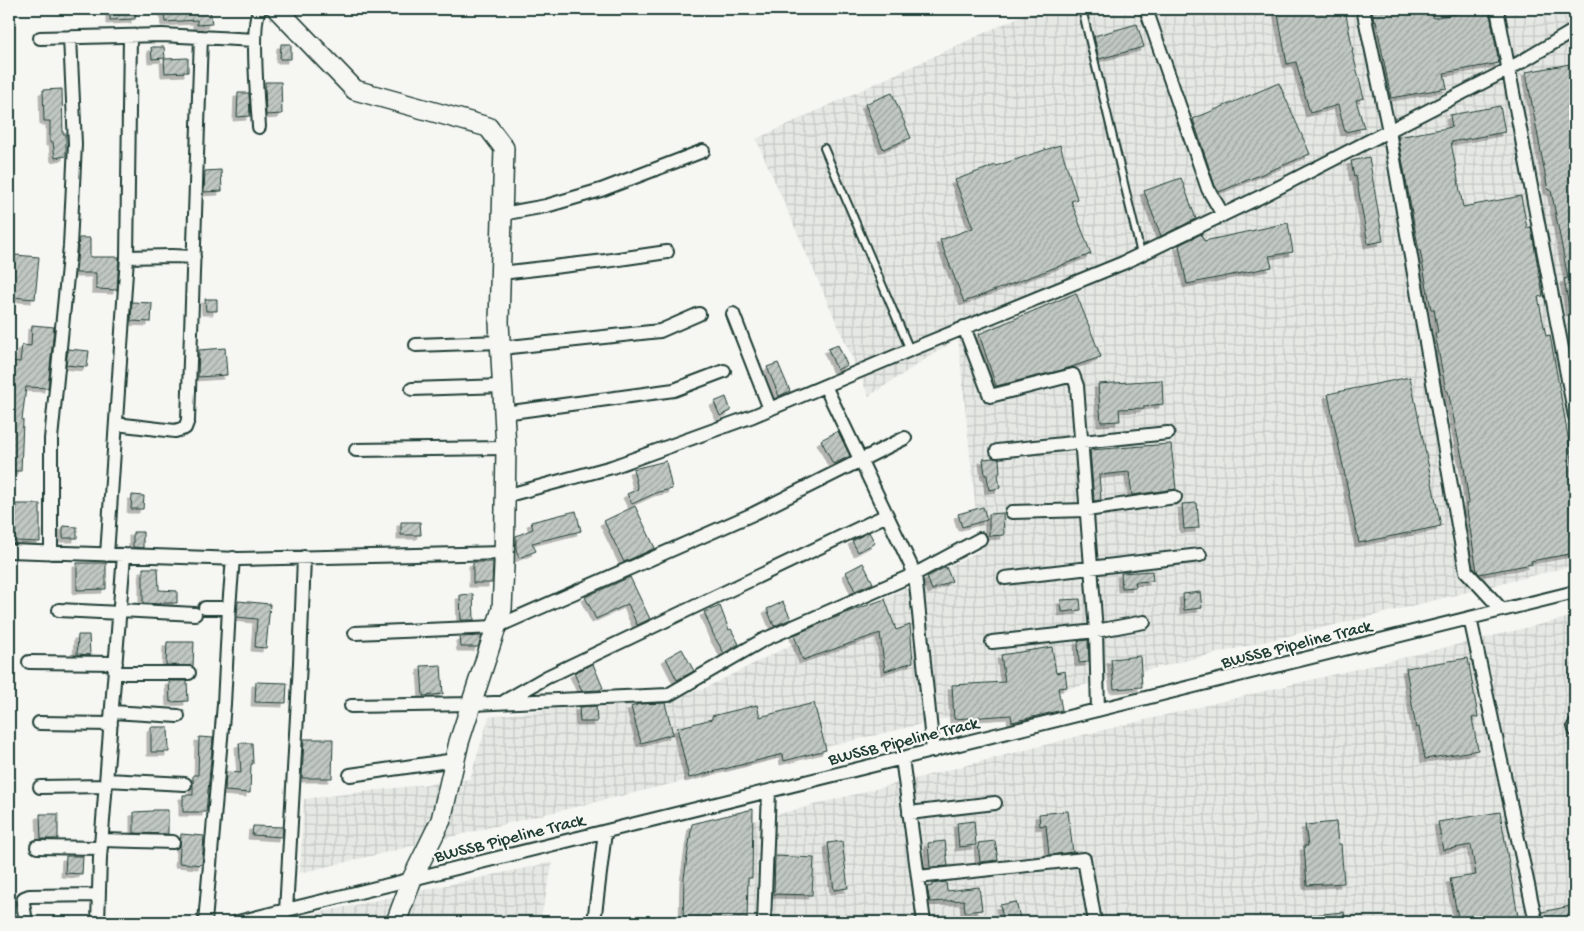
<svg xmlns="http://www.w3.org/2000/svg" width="1584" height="931" font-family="'Gochi Hand',sans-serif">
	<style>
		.industrial { fill: url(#industrial-grid) }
		.building { fill: url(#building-hatch); stroke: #1f3d34; filter: url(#shadow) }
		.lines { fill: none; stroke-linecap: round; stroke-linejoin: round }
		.lane-casing { stroke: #1f3d34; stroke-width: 10 }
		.street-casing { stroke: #1f3d34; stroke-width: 16 }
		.secondary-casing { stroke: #1f3d34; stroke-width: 22 }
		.lane { stroke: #f6f6f2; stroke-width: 6 }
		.street { stroke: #f6f6f2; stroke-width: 12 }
		.secondary { stroke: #f6f6f2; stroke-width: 19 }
		.labels { text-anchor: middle; stroke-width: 4.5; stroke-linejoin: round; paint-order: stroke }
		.street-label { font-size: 18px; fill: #1f3d34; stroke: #f6f6f2 }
	</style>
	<defs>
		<pattern id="industrial-grid" width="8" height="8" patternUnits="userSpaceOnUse" patternTransform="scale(1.25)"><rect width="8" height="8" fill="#e6e8e4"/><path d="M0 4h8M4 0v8" fill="none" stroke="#c5c8c4"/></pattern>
		<pattern id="building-hatch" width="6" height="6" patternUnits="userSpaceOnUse" patternTransform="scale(1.25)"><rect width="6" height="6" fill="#c1c8c3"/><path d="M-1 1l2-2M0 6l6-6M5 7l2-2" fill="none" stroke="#9ca49f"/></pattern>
		<filter id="shadow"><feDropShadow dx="-4" dy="4" stdDeviation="0" flood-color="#0004"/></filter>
	</defs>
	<rect width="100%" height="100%" fill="#f6f6f2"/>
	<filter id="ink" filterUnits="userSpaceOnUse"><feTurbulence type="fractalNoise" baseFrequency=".02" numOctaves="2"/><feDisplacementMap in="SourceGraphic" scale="10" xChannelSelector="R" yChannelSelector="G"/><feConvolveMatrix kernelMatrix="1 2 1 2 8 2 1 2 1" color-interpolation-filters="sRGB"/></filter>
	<g filter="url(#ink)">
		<path class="industrial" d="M1036,9H1575V565L1376,615L300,873L304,799L470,779L489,717L701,690L980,551L958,338L869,396L756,139Z
			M1575,616V922H686L698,835L1083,735Z
			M553,862L540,922H278L304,916Z"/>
		<path class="building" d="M110,9H136L135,19L110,20Z
			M210,9L212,24L197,25V20L165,22L164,12Z
			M1277,9H1345L1353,51H1352L1364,98L1356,100L1364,128L1345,132L1338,105L1310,113L1296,62L1287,64Z
			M1372,9H1431L1433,18L1480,9H1489L1499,63L1444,73L1447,88L1391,98L1376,21L1374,22Z
			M1137,24L1144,47L1099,59L1094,36Z
			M281,44H291V59H280Z
			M151,47H164L165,58L152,59Z
			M188,58V72L165,73L164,59Z
			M1570,64L1575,92V311L1570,312L1564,279L1568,278L1551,190H1548L1526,72Z
			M265,82H281L282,114L266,115Z
			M1279,83L1310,154L1219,192L1215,186L1193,119Z
			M62,89L63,134H66V156L55,158L53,142H50V121H44L43,90Z
			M238,93H249L250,116L237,117Z
			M892,93L911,138L883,149L865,104Z
			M1500,106L1505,132L1451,142L1463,207L1521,196L1527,228L1531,227L1543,296L1538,297L1546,336L1550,335L1575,476V553L1531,561L1532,564L1479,574L1477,571L1466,504L1469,503L1464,467L1448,391H1446L1435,333H1438L1434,309H1431L1420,250L1419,251L1398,137L1452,127L1450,115Z
			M1060,145L1077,199L1071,201L1091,254L964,302L940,240L973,228L955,180L996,165V166Z
			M1369,157L1383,241L1368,244L1356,176L1354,177L1351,161Z
			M221,170L222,191L204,192L205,171Z
			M1181,178L1196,219L1161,236L1144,191Z
			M1288,223L1293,252L1269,256L1272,267L1187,284L1179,245L1201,234L1204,241Z
			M79,238H90V257H119L117,290L96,289V273H76Z
			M15,255L39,257L35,299L11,297Z
			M1076,293L1101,357L1062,370L996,386L979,334Z
			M205,299H217V311H206Z
			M132,302L152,303L151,322L131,321Z
			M32,325L54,327L48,388L26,387L22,420H23L21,471H9V361L20,362L22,345L31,346Z
			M838,345L847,365L837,370L828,349Z
			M225,348L227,375L198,377L199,350Z
			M68,349L89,351L87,367L66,365Z
			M778,363L790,391L779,396L767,367Z
			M1410,377L1441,526L1359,543L1328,394Z
			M1162,380L1163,404L1144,406V408L1119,409L1120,421L1101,422L1098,384Z
			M726,397L731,411L720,416L714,402Z
			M838,431L850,456L833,464L821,440Z
			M1171,444L1176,489L1132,495L1129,472L1099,475L1101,500L1094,501L1090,450Z
			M993,458L999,459L1000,473L998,474L1000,488L989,490L987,475H985L983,459Z
			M666,461L672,489L658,492L632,504L627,494L638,489L633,469Z
			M132,495L144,496L143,509H131Z
			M1197,503L1199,528L1184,529L1182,504Z
			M16,504H40V542L15,541Z
			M635,506L655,548L624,562L604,521Z
			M983,507L987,520L962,527L958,514Z
			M576,511L581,531L532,543L536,551L519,558L516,549V536L533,529L531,522Z
			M1003,513L1004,535L989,536V514Z
			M401,522H420L421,535H401Z
			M63,526L77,527V538H63Z
			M133,532H143V548L133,547Z
			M869,532L875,543L858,552L852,541Z
			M473,562H493L492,583H473Z
			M77,563H106V589L77,590Z
			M863,563L873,583L855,591L846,572Z
			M946,567L952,581L932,590L927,577Z
			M143,568H158L159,590L177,591V603H160V604L143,603Z
			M1152,571L1153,581L1135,582L1136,587L1122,588L1121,573Z
			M630,577L650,619L637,625L628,604L596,619L585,597Z
			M1200,592L1202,608L1184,610L1183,594Z
			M473,594L474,620H461L460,595Z
			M885,599L896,630L910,625L913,662L885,671L880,633L803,660L794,635L851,611Z
			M1080,599L1081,610L1062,612L1061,600Z
			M238,601L270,604L266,648L255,647L257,619L237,617Z
			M783,602L791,619L774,626L767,609Z
			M720,606L729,630L731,629L739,644L724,653L714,636L704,612Z
			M78,635H89L90,655L77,654Z
			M482,636L478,647H461L460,637Z
			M1088,640L1089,662L1079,663L1078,641Z
			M167,642H194L193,666L166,665Z
			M1052,647L1056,673L1065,671L1067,687L1058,688L1062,710L1012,722L1011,715L954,719L952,685L1005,682L1001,655Z
			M682,649L694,671L677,680L666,658Z
			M1140,656L1142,687L1114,689L1111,659Z
			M1468,658L1478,717L1472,718L1478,750L1425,759L1419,727L1416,728L1406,668Z
			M593,664L603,688L599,690L582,691L574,673Z
			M441,665L443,694L423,696L421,666Z
			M169,681H187L188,701L170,702Z
			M256,682L287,683L286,703L255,702Z
			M665,703L673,734L641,743L631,707L639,704Z
			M814,703L826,750L784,761L783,754L689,778L677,728L712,719V716L757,705L760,717Z
			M596,706L597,722H580L579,707Z
			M151,727H168L169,752H151Z
			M199,737L213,738L206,812H183V795H193V775H198Z
			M304,739H333L332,778H302Z
			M239,743H252L253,764H251L250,793L225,791L226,772L241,773Z
			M753,809L752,878H748L747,922H683L684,878L692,824Z
			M153,810H168V834L134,833V812L153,811Z
			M1068,811L1073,852L1049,855L1046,825L1040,826L1039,814Z
			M1500,812L1519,922H1459L1450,879L1476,875L1471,845L1443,850L1438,822Z
			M40,814H58V839H41Z
			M974,821L976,845L959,847L957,823Z
			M1336,822L1338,844H1341L1344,883L1307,885L1304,846H1308L1305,825Z
			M253,826L283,827L282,837L252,835Z
			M181,834L204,836L202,865L179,863Z
			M842,841L848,888L834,890L828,843Z
			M945,841L948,866L930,867L928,843Z
			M995,841L998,860L980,862L978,843Z
			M66,856H83L82,874L65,873Z
			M775,856L814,858L812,895L774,894Z
			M946,882L947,891L979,887L982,910L965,912L964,900L930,902L927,887L932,886V884Z
			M1016,902L1021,922H1004L1000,905Z
			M1575,905V922H1544L1542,912Z
			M1344,912L1345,922H1312L1311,915Z"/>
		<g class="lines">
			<g class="lane-casing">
				<path id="lane" d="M1082,9L1141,254
					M824,148L910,350"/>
			</g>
			<g class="street-casing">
				<path id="street" d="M1146,9L1208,189L1223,215
					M1363,9L1389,131L1466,571L1502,610
					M1497,9L1575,416
					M40,38L162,35L255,40
					M259,127C258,106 250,22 260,9
					M502,214L546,206L601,190L703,151
					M127,257L172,256L194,257
					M501,273L605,261L667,252
					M733,314L770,409
					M964,327L990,396L1073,375L1077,386L1096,631L1098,710
					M416,345L500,342
					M501,348L660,331L699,314
					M825,386L915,574L933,751
					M412,389L503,386
					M504,413L674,390L724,371
					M116,424L175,431L185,428L188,420L201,37
					M356,450L506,448
					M997,451L1168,433
					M505,496L612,467L753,416L910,350L1123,263L1262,196L1509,69L1575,30
					M1012,512L1087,510L1175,497
					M9,551L239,559L505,553
					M51,553V439L70,246L75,144L70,37
					M107,555L127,257L130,36
					M1005,578L1200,555
					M205,608H229
					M59,610L120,613
					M120,610L195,614
					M1470,618L1536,922
					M355,633L496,627L753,514L905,438
					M992,642L1096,631L1144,622
					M29,662L116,663
					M115,673H189
					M505,701L547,677L887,515
					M351,706L472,704L668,695L763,640L915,574L980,539
					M112,712L178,716
					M39,723L111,724
					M1574,726L1575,730
					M902,758L924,922
					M350,775L455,760
					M107,780L185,784
					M40,787L106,786
					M909,813L995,803
					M102,840L173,842
					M37,847L101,848
					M918,877L1084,859L1095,922
					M286,911L300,663L304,557
					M26,922L23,903L24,898L29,896L99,895
					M98,922L100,858L124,555
					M205,922L224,704L229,608L233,558
					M238,922L1575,592
					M594,922L605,832
					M764,922L769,791"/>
			</g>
			<g class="secondary-casing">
				<path id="secondary" d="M277,9L355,90L488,127L504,148L499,322L506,448L504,566L502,609L459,742L441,820L412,879L396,922"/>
			</g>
			<use href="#lane" class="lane"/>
			<use href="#street" class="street"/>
			<use href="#secondary" class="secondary"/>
		</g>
	</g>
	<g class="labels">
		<g class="street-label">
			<text transform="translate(1296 643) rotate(-14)" y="6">BWSSB Pipeline Track</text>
			<text transform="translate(903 740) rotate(-14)" y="6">BWSSB Pipeline Track</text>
			<text transform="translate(509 837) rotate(-14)" y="6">BWSSB Pipeline Track</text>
		</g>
	</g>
	<rect width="1584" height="931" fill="none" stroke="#f6f6f2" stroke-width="30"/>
	<rect x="15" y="15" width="1554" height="901" fill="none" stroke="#1f3d34" stroke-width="2" filter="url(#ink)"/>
</svg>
